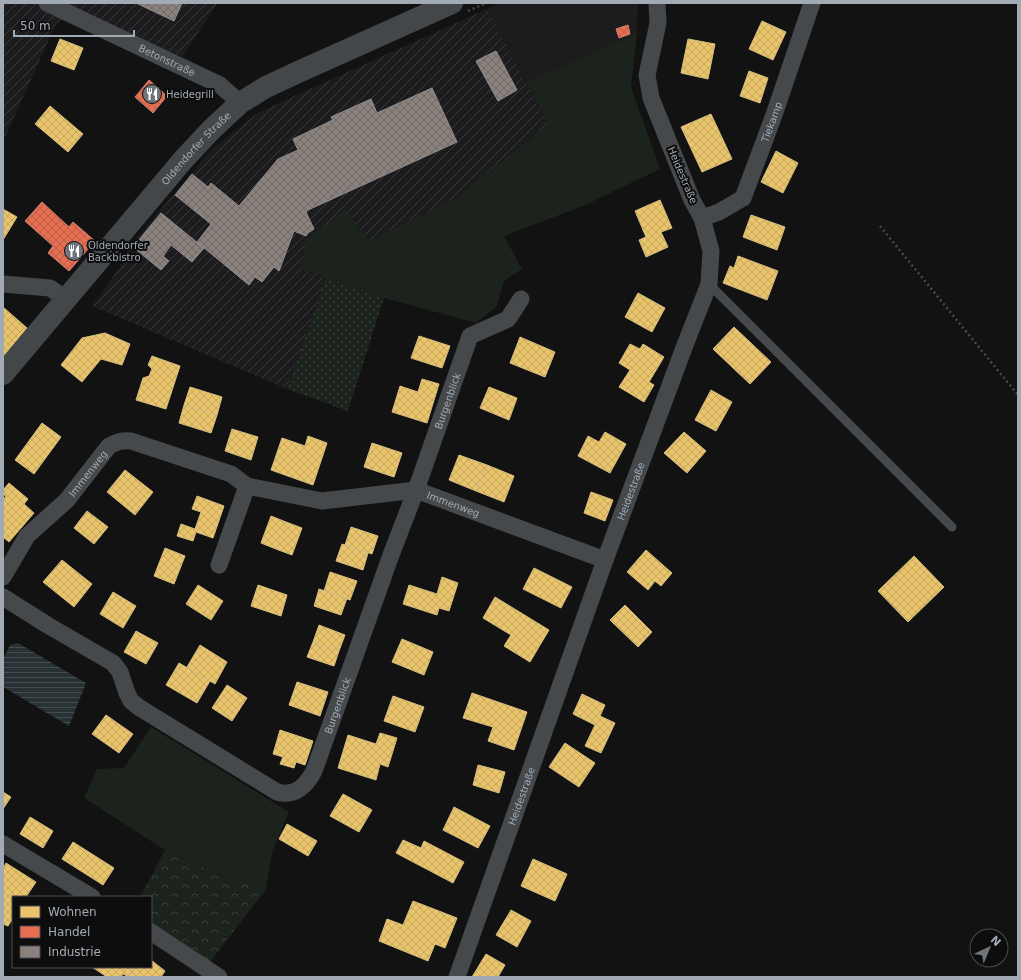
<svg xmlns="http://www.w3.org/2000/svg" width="1021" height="980" font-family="'DejaVu Sans',sans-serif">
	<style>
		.built { fill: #1c1c1e }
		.industrial { fill: url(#industrial-furrows) }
		.grass { fill: #1c231c }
		.forest { fill: url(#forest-crowns) }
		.park { fill: url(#park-dots) }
		.water { fill: url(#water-rules) }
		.homes { fill: url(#homes-cross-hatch); stroke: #d4bc80 }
		.shops { fill: url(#shops-cross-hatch); stroke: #d2816f }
		.industry { fill: url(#industry-cross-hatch); stroke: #918e8d }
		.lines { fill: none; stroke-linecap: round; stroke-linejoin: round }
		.path { stroke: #48494d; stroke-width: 2.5; stroke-dasharray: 2 3; stroke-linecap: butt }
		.service { stroke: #46494b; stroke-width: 9 }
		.minor { stroke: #46494b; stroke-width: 17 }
		.secondary { stroke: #444749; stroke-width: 22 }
		.labels { text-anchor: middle; stroke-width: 4; stroke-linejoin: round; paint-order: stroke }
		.street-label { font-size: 10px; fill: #a2abb4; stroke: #0d0d0e }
		.poi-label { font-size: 10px; fill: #a2abb4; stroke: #0d0d0e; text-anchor: start }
	</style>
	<defs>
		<pattern id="industrial-furrows" width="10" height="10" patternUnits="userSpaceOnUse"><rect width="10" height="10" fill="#1c1c1e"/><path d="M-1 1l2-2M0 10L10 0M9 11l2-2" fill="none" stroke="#3a3a3c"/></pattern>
		<pattern id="forest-crowns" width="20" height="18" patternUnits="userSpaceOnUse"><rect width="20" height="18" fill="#1c231c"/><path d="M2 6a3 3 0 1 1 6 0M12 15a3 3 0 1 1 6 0" fill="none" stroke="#3a403b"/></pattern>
		<pattern id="park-dots" width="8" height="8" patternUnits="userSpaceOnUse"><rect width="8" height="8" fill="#1c231c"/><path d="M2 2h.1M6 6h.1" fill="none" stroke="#3a403b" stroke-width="1.8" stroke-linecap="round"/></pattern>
		<pattern id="water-rules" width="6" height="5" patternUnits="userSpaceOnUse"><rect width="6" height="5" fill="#283235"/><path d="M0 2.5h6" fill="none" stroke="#444d50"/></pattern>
		<pattern id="homes-cross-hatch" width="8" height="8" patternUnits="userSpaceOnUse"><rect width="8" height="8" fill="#e9c46a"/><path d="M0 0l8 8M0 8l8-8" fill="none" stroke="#c4a760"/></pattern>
		<pattern id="shops-cross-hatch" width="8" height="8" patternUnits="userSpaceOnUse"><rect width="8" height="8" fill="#e76f51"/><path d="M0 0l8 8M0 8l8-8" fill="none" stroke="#ba604a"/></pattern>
		<pattern id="industry-cross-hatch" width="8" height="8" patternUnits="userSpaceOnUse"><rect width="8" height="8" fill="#8a817c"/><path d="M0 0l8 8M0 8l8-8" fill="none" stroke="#6f6a67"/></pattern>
	</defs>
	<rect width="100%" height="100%" fill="#121212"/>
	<path class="built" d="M501,3H638L637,33L526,82L487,9Z"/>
	<path class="industrial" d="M3,3H218L182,57L74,9L56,24L3,142Z
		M487,9L548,124L456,198L368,241L346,209L301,269L326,278L287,389L92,306L120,267L128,248L212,149L259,112Z"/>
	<path class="grass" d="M637,33L631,87L660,169L583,206L504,236L522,269L504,281L497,306L476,323L384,298L301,269L306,240L346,209L368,241L456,198L548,124L526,82Z
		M151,727L289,812L272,852L266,889L234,881L165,850L84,798L97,769L124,768Z"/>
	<path class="forest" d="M165,850L234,881L266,889L210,962L151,923V897H140Z"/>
	<path class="park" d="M326,278L384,298L348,411L287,389Z"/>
	<path class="water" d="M18,643L86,683L69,726L5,688L3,686V660L10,645Z"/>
	<path class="homes" d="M762,21L786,32L773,60L749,49Z
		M60,39L83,48L74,70L51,61Z
		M688,39L715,44L708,79L681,73Z
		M749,71L768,78L760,103L740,96Z
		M50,106L83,134L68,152L35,124Z
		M711,114L732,159L702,172L681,127Z
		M776,151L798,163L783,193L761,182Z
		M660,200L672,228L661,232L668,247L646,257L639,240L646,237L635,211Z
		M3,209L17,217L3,240Z
		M751,215L785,227L777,250L743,237Z
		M738,256L778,271L767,300L723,283L730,266L734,268Z
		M638,293L665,308L652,332L625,317Z
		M3,307L27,328L3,357Z
		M734,327L771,362L750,384L713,349Z
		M105,333L130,344L122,365L101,359L82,382L61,365L82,338Z
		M419,336L450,346L442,368L411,358Z
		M520,337L555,352L545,377L510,363Z
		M630,344L640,349L643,344L664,357L649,382L654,385L644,402L619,387L630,370L619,363Z
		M152,356L180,366L166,409L136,400L143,378L149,376L152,369L148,365Z
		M422,379L439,384L427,423L392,412L400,386L418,392Z
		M190,387L222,397L217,415L184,405Z
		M489,387L517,398L509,420L480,408Z
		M711,390L732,402L716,431L695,420Z
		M184,405L217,415L211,433L179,423Z
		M42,423L61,437L34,474L15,460Z
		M232,429L258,437L251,460L225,451Z
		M605,432L626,444L610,473L578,456L588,436L599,442Z
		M684,432L706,451L687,473L664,453Z
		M308,436L327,443L313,485L271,470L282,438L305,446Z
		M372,443L402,453L394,477L364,467Z
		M459,455L487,465L476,491L449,480Z
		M487,465L514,476L504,502L476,491Z
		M125,470L153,492L135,515L107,492Z
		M9,483L28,499L24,504L34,513L9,542L3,537V500L6,496L3,494V490Z
		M591,492L613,500L605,521L584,513Z
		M197,496L224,506L213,538L196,532L193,541L177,536L181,524L195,529L201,512L192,509Z
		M87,511L108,527L94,544L74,528Z
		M271,516L286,522L276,549L261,543Z
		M286,522L302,528L292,555L276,549Z
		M351,527L378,536L372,554L345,545Z
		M342,544L368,553L363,570L336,561Z
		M165,548L185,556L174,584L154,576Z
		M646,550L672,573L661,586L655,581L648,590L627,572Z
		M914,556L944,587L908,622L878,591Z
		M62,560L92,584L74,607L43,582Z
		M534,568L572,587L561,608L523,589Z
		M330,572L357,581L350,600L324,591Z
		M442,577L458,583L449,611L439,608L437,615L403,604L409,585L437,594Z
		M198,585L223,601L211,620L186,604Z
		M258,585L287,595L281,616L251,606Z
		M319,589L347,598L341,615L314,606Z
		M113,592L136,606L123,628L100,614Z
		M495,597L549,630L530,662L504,646L511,635L483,618Z
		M625,605L652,632L638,647L610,620Z
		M319,625L345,635L339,651L313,642Z
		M136,631L158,643L146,664L124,652Z
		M402,639L433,652L424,675L392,662Z
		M313,642L339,651L334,666L307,657Z
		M200,645L227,662L215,684L187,667Z
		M179,663L210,681L197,703L166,685Z
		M297,682L328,692L320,716L289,705Z
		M227,685L247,698L232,721L212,708Z
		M472,693L527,712L514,750L488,741L493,727L463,718Z
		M582,694L605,705L600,716L615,723L601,753L585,746L595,725L573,714Z
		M393,696L424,707L415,732L384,721Z
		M106,715L133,734L119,753L92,734Z
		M280,730L313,741L305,765L296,762L294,768L280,764L283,757L273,754Z
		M380,733L397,738L388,767L380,764L376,780L338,768L348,735L376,744Z
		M565,743L595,763L579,787L549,767Z
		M478,765L505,772L499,793L473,785Z
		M3,792L11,797L3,809Z
		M343,794L372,810L359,832L330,816Z
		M454,807L490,826L478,848L443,830Z
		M30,817L53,831L43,848L20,834Z
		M287,824L317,841L308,856L279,839Z
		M403,840L421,848L424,841L464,862L453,883L396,853Z
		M73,842L114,868L103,885L62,859Z
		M533,859L567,874L555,901L521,886Z
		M6,863L36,882L26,897H13V918L8,926L3,924V869Z
		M413,901L457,918L445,948L435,944L428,961L379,941L387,919L403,925Z
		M511,910L531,921L517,947L496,935Z
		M486,954L505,965L498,977H472Z
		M151,960L165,971L161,977L127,976L134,967H151Z
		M92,967H134L127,976L123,974L121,977H107Z"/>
	<path class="shops" d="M628,25L630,34L619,38L616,29Z
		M149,80L167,96L153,113L135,97Z
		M42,202L69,227L73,222L95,241L69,271L48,253L53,246L25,221Z"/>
	<path class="industry" d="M136,3H182L174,21Z
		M496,51L517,90L498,101L476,61Z
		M432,88L457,142L308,210L306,212L314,229L308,233L306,236L294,231L279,271L274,267L262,282L255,277L249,285L197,242L211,224L175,195L192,174L208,187L211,183L239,206L278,159L298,150L293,139L333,120L331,117L371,99L377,113Z
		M161,213L204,248L192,262L171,245L163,256L169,261L161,270L133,247Z"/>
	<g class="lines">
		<path class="path" d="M468,11L486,3
			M880,226L1018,395"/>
		<path class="service" d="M709,284L952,527"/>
		<g class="minor">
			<path id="s1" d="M47,3L220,85L240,103"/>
			<path id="s2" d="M702,218L719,212L743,198L774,115L812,3"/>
			<path d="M3,284L50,288L66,299"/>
			<path d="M219,565L247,486"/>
			<path id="s3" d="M3,577L27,536L67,500L109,446C117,442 121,440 131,441L231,474L247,486L322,501L416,490L605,560"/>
			<path id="s4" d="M3,597L49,626L113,663L120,672L127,693L131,701L140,708L277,792C295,797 306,786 314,771L391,555L416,490L470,336L508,319L521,299"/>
			<path d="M3,844L92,897"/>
			<path d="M151,932L219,977"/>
			<path id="s5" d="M457,977L605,560L685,345L709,284L711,251L702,218L692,200L651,98L647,75L658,23L657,3"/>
		</g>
		<path class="secondary" id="s6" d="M3,374L183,160L212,129L240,103L266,87L296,73L452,3"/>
	</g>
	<defs>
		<g id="restaurant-disc" transform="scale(1)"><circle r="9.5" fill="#70757b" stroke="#0d0d0e"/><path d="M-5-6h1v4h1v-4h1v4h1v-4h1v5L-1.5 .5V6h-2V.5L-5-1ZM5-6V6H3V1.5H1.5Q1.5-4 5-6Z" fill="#fff"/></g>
	</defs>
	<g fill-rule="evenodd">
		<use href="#restaurant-disc" x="152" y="94"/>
		<use href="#restaurant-disc" x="74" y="251"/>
	</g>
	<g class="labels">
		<g class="street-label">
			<text dy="4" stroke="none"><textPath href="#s1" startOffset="133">Betonstraße</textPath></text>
			<text dy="4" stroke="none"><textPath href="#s2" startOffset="127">Tiekamp</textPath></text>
			<text dy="4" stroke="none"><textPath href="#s6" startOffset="297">Oldendorfer Straße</textPath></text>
			<text transform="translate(683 175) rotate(67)" y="4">Heidestraße</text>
			<text dy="4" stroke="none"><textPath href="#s4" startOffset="783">Burgenblick</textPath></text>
			<text dy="4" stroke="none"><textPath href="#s3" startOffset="135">Immenweg</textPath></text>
			<text dy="4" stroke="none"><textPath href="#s5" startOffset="516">Heidestraße</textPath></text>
			<text dy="4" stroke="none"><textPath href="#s3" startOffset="529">Immenweg</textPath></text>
			<text dy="4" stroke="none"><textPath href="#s4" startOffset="459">Burgenblick</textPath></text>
			<text dy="4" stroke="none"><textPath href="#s5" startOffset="192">Heidestraße</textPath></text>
		</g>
		<g class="poi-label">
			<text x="166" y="98">Heidegrill</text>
			<text x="88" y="249">Oldendorfer<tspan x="88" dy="12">Backbistro</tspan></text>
		</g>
	</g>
	<rect width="1021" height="980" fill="none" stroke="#a2abb4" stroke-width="8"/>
	<rect x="12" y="896" width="140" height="72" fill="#0d0d0e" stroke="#494c50"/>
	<rect x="20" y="906" width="20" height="12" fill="#e9c46a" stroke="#494c50"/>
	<text x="48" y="916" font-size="12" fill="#a2abb4">Wohnen</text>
	<rect x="20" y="926" width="20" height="12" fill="#e76f51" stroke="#494c50"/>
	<text x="48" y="936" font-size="12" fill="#a2abb4">Handel</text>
	<rect x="20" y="946" width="20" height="12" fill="#8a817c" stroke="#494c50"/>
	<text x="48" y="956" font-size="12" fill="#a2abb4">Industrie</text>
	<g transform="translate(989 948) rotate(44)"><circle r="19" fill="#0d0d0e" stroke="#494c50"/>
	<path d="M0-3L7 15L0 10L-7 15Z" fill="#70757b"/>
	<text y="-6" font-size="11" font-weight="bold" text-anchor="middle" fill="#a2abb4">N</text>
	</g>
	<path d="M14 30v6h120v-6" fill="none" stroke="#a2abb4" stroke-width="2"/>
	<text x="20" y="30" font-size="12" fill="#a2abb4" stroke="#0d0d0e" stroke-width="3" paint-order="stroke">50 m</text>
</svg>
